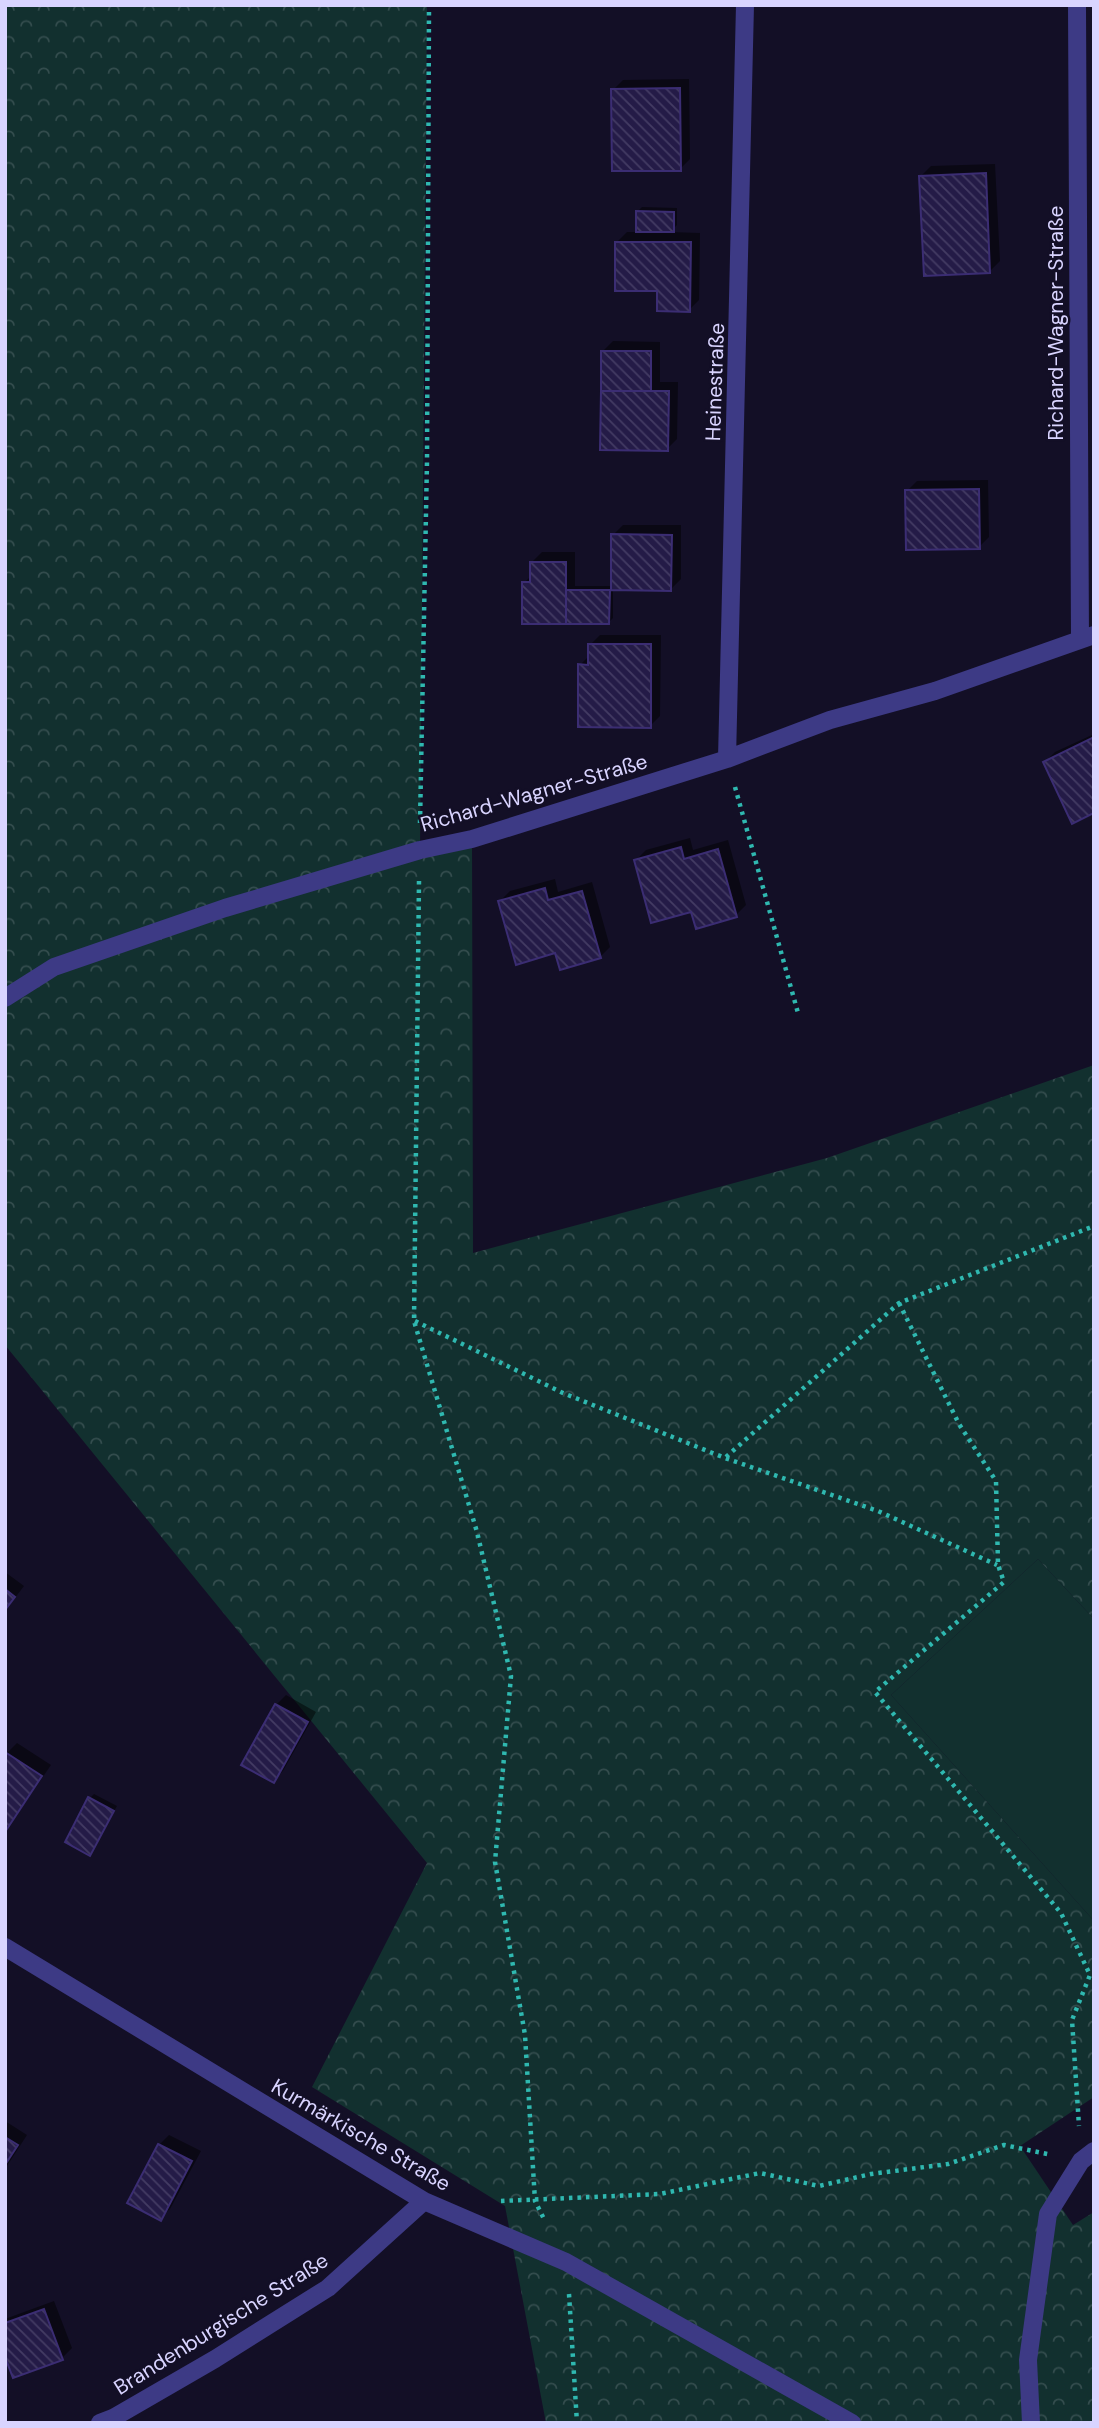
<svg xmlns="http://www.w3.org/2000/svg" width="1099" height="2428" font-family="'DM Sans',sans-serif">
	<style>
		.grass { fill: #12302f }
		.forest { fill: url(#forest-crowns) }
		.shadow { fill: #0007 }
		.building { fill: url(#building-back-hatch); stroke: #3b2d73; stroke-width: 2 }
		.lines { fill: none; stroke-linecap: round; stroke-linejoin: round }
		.path { stroke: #2fb8b0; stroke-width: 4.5; stroke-dasharray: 3.5 5; stroke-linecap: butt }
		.lane { stroke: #3d3a85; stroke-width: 18 }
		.street { stroke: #3d3a85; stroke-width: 18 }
		.labels { text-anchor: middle; stroke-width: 5; stroke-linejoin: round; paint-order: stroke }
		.street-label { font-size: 21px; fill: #d9d4ff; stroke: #130f26 }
	</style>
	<defs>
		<pattern id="forest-crowns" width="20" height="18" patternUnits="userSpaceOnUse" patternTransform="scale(1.75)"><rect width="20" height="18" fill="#12302f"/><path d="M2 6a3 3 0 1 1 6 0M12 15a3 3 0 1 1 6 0" fill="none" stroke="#344d4e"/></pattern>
		<pattern id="building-back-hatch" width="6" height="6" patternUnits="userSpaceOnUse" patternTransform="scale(1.75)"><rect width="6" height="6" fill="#241b47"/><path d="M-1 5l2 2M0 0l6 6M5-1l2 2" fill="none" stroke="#433b63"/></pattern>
	</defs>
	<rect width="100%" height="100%" fill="#130f26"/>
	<path class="grass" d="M1038,1559L1094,1619V1921L891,1695Z"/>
	<path class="forest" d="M5,5H427L420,849L472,839L473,1253L827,1158L1094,1065V1619L1038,1559L891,1695L1094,1921V2097L1020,2146L1073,2225L1094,2212V2423H546L505,2206L312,2087L427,1863L5,1345Z"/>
	<path class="shadow" d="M689,79L690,159L680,169L613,90L623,80Z
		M995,164L1000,261L990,271L921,176L931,166Z
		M642,207L677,208V225L670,232L700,233L699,300L689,310L659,290L617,242L627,232H637V212Z
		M613,341L660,342V382H678L677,439L667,449L603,351Z
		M988,480L989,537L979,547L907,491L917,481Z
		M623,525H681V579L671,589L613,588V618L608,623L524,583L532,575V562L542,552H575V586H613V535Z
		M600,635H661L660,716L650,726L580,665L590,655V645Z
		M1094,734V811L1045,762L1055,752Z
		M690,838L693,850L728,840L746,905L736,915L692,910L636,860L646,850Z
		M555,879L558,892L592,882L610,947L600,957L557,951L500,901L510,891Z
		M5,1572L24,1586L5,1611Z
		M286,1695L316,1712L283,1771L273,1781L276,1705Z
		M17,1743L51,1765L5,1832V1755Z
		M94,1794L117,1806L90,1853V1798Z
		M5,2121L27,2135L5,2169Z
		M169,2135L201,2151L170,2209L160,2218L129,2202L159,2145Z
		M54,2301L72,2348L62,2358L5,2352V2319Z"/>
	<path class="building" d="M680,88L681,171H612L611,89Z
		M986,173L990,273L924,276L919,176Z
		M636,211L674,212V232H636Z
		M615,242H691L690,312L657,311V291H615Z
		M601,351H651V391H601Z
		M601,391H669L668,451L600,450Z
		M979,489L980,549L906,550L905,490Z
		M611,534L672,535L671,591L611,590Z
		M530,562H566V624H522V582H530Z
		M566,590H610L609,624H566Z
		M588,644H651V728L578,727V664L588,665Z
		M1094,737V813L1072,824L1043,762Z
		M681,847L684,859L718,849L737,917L696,929L691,912L651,923L634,860Z
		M545,888L548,900L582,891L601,958L560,970L555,953L516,965L498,901Z
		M5,1589L15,1597L5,1610Z
		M275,1704L308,1722L274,1783L241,1765Z
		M5,1752L42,1776L5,1832Z
		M88,1797L114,1811L90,1856L65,1842Z
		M5,2137L18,2145L5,2165Z
		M158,2144L192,2161L161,2221L127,2203Z
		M44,2309L63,2360L13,2378L5,2357V2323Z"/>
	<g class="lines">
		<path class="path" d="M735,787L798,1013
			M420,823L427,461L429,5
			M419,881L414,1321L477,1532L511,1676L495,1862L525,2035L535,2201L545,2221
			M899,1303L959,1424L996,1481L998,1565L1004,1582L875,1692L1061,1913L1090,1975L1072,2020L1079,2126
			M415,1321L563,1393L725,1458L878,1511L997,1565
			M726,1457L899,1303L1094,1226
			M501,2201L660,2194L760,2173L819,2186L871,2174L948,2164L1004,2145L1052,2155
			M569,2294L577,2423"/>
		<path class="lane" d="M1031,2423L1028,2360L1048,2214L1081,2161L1094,2151"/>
		<path class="street" d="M1077,5L1080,640
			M727,759L745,5
			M5,998L54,967L225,908L420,850L472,839L727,759L830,720L935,691L1094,635
			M5,1947L424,2201L566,2262L852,2423
			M100,2423L113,2418L215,2359L328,2288L424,2201"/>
	</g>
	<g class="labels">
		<g class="street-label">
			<text transform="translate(1056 323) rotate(-90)" y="7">Richard-Wagner-Straße</text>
			<text transform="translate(715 382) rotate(-88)" y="7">Heinestraße</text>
			<text transform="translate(534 793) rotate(-16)" y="7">Richard-Wagner-Straße</text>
			<text transform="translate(361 2135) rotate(30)" y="7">Kurmärkische Straße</text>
			<text transform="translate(221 2324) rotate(-32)" y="7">Brandenburgische Straße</text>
		</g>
	</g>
	<rect width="1099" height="2428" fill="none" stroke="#d9d4ff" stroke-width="14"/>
</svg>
